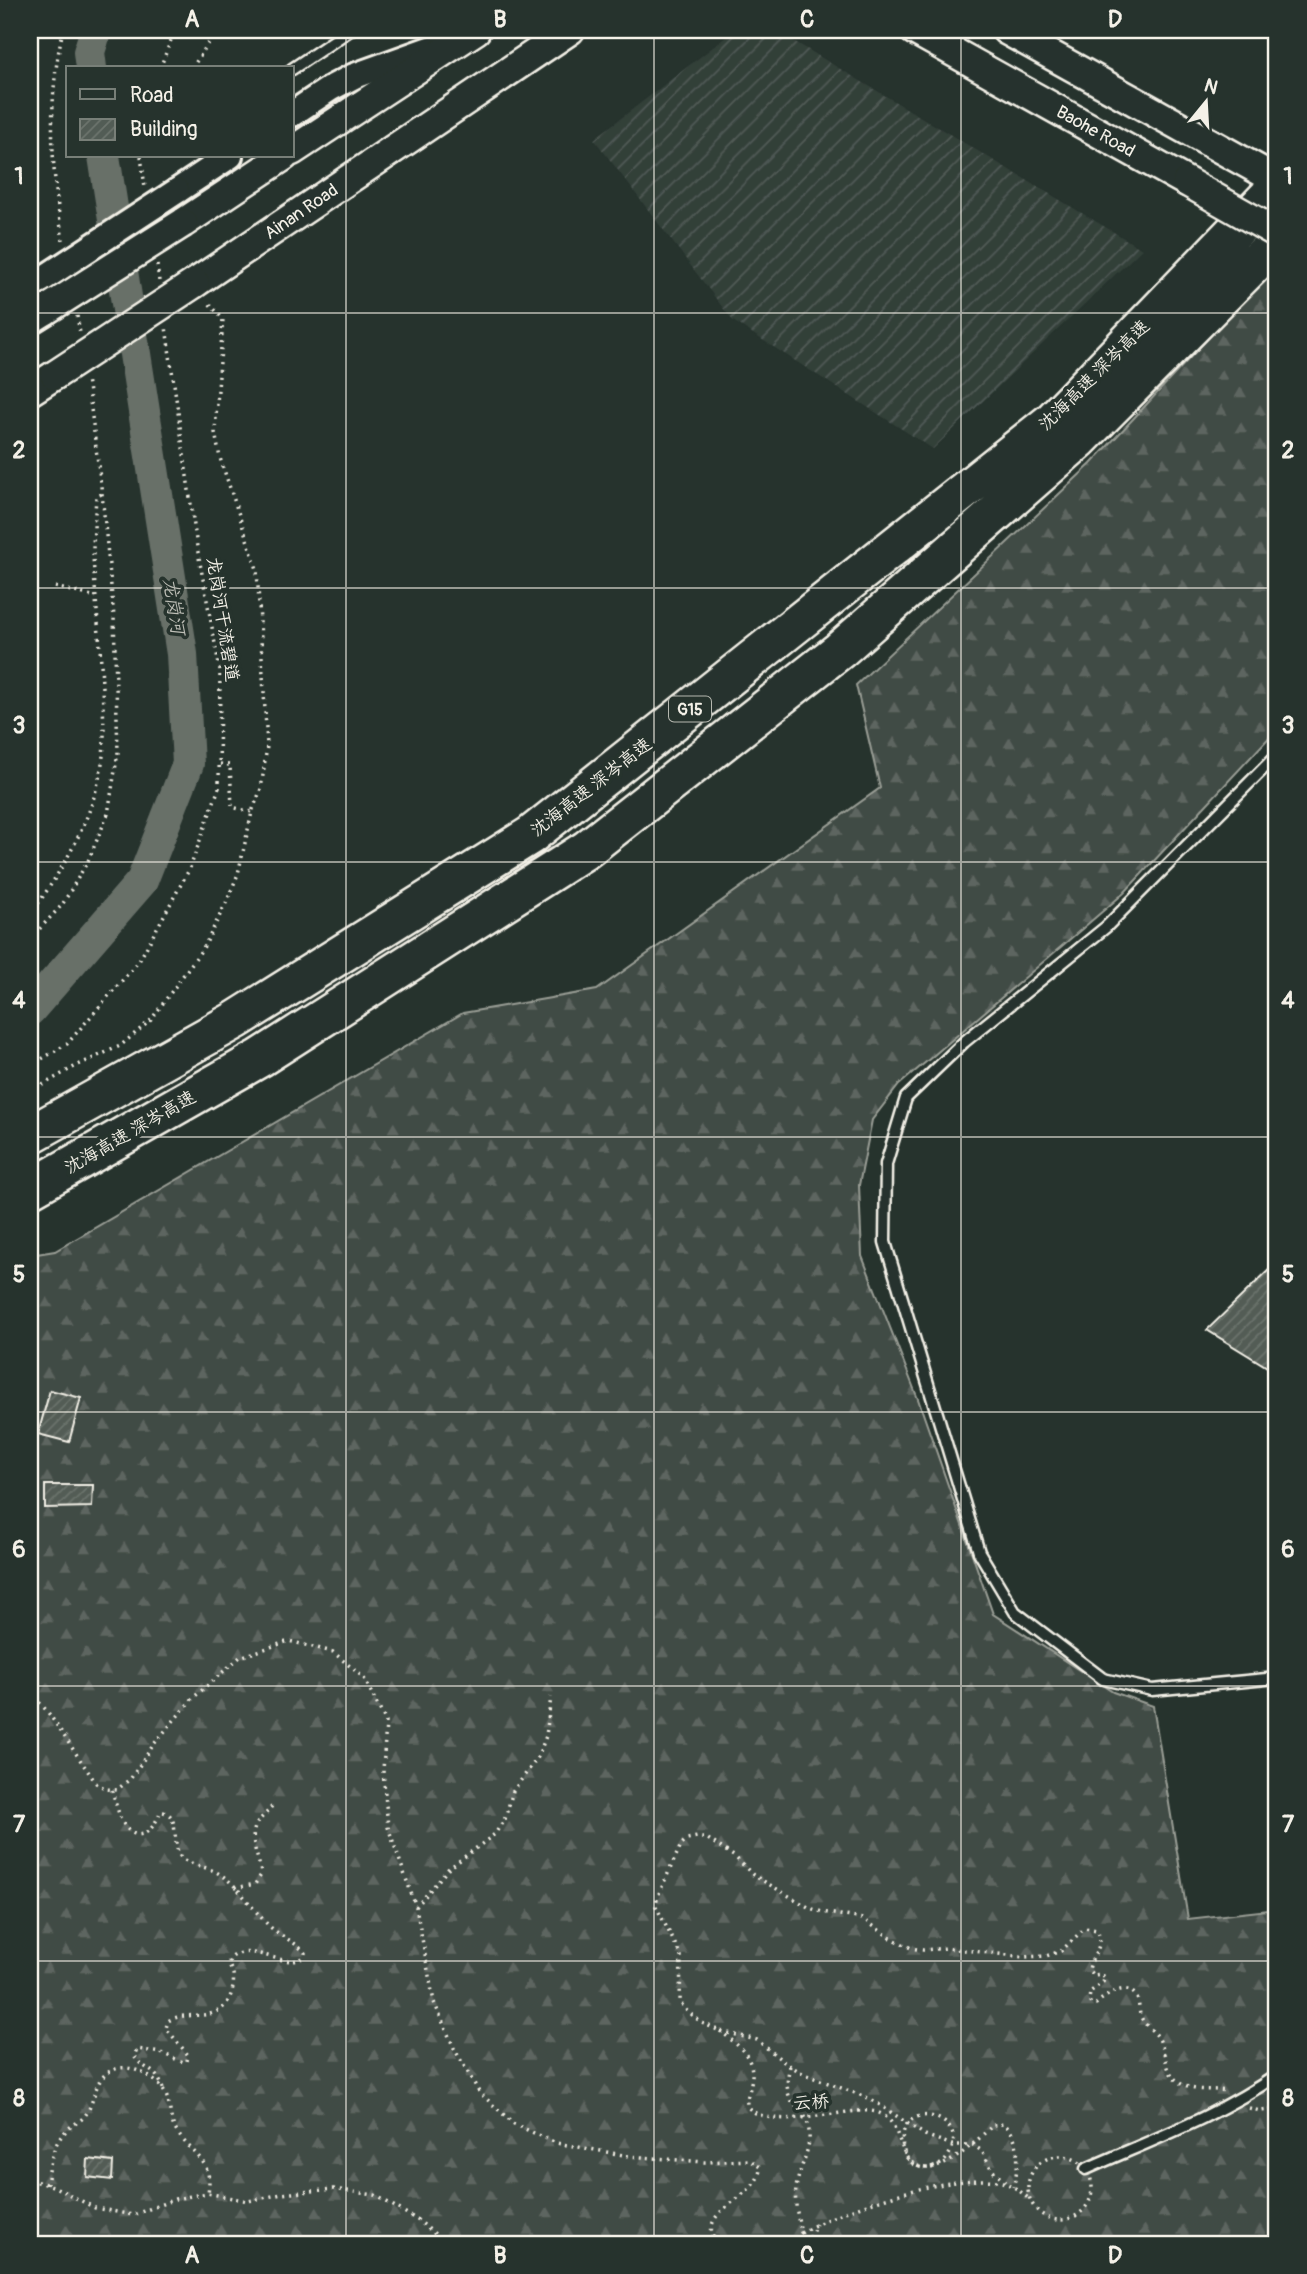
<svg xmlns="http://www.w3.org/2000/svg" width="1307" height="2274" font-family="Pangolin,'LXGW WenKai TC',sans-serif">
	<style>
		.industrial { fill: url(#industrial-furrows) }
		.forest { fill: url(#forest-firs); stroke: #9a9e96; stroke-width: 2 }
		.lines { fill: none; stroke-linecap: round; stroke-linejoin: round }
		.river { stroke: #676f68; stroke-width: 32 }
		.building { fill: url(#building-hatch); stroke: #f4f1e8; stroke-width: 2 }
		.service-casing { stroke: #f4f1e8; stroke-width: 15 }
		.tertiary-casing { stroke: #f4f1e8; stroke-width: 30 }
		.secondary-casing { stroke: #f4f1e8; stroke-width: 33 }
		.motorway-casing { stroke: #f4f1e8; stroke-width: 42 }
		.path { stroke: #f4f1e8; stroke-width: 3.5; stroke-dasharray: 2 5; stroke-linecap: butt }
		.service { stroke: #26332d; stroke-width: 10 }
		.tertiary { stroke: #26332d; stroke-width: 24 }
		.secondary { stroke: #26332d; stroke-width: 28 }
		.motorway { stroke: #26332d; stroke-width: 37 }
		.tertiary-bridge-casing { stroke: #f4f1e8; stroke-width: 30; stroke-linecap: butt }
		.secondary-bridge-casing { stroke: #f4f1e8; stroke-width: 33; stroke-linecap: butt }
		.path-bridge { stroke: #f4f1e8; stroke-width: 3.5; stroke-dasharray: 2 5; stroke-linecap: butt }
		.tertiary-bridge { stroke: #26332d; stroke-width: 24 }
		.secondary-bridge { stroke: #26332d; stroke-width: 28 }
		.grid { fill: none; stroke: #f4f1e8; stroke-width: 2; stroke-opacity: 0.55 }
		.labels { text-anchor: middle; stroke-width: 7; stroke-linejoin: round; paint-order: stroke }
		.shield { fill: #26332d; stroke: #b6b8b0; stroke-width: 2 }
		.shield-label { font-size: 16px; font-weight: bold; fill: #f4f1e8 }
		.street-label { font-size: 18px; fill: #f4f1e8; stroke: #26332d }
		.water-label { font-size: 19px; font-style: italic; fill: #bcbdb5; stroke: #26332d }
		.neatline { fill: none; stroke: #f4f1e8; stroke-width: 2.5 }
		.grid-label { font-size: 23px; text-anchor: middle; font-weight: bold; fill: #f4f1e8 }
	</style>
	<defs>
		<pattern id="industrial-furrows" width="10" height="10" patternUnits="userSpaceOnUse" patternTransform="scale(1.75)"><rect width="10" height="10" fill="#333f39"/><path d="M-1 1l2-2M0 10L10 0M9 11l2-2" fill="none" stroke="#515b56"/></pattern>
		<pattern id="forest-firs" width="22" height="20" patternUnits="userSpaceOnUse" patternTransform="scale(1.75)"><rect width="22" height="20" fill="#414b45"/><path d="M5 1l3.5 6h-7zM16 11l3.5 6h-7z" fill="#5d6560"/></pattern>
		<pattern id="building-hatch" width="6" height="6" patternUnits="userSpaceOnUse" patternTransform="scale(1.75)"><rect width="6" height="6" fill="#525c55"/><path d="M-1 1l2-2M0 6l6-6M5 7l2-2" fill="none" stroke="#6c746d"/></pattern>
	</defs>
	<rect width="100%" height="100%" fill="#26332d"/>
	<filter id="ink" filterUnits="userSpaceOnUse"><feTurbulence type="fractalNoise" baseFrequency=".0143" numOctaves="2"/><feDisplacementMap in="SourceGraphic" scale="14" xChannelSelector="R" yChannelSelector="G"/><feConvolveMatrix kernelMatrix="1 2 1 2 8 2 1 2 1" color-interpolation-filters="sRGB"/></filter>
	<g filter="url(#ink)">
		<path class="industrial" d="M735,30H775L1142,249L933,449L733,321L594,139Z"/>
		<path class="forest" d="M1267,275L1277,280V729L1124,893L899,1085L872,1120L859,1185L862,1256L918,1399L993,1614L1113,1692L1153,1706L1188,1919L1277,1909V2244H30V1255L55,1251L463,1013L597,990L880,788L856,685L1091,464Z"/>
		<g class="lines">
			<path class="river" d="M91,68L89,52L96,30
				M30,1010L142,881L188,764L182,654L104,156"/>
		</g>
		<path class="building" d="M1277,1262V1373L1207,1330Z
			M50,1390L81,1398L69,1442L38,1434Z
			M45,1485H93L92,1507L45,1508Z
			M88,2159L113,2162L112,2180L87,2177Z"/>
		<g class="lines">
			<g class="service-casing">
				<path id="service" d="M292,69L350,30
					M1277,755L1106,927L964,1042L906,1098L886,1164L885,1242L979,1552L1015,1612L1103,1679L1152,1690L1277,1678
					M1086,2169C1152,2140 1218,2116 1277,2075"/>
			</g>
			<g class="tertiary-casing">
				<path id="tertiary" d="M292,114L331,88L354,76L443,44
					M177,191L230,156"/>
			</g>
			<g class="secondary-casing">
				<g id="secondary">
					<path id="s1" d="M914,30L1187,182"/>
					<path d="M1006,30L1277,180"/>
					<path d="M292,151L476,30"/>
					<path d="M183,223L284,156"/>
					<path id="s2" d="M195,283L570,30"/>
					<path d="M30,320L46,310"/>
					<path d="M30,391L55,375"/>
				</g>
			</g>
			<g class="motorway-casing">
				<path id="motorway" d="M30,1135L236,1020L531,835L1052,421L1277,187
					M30,1189L260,1058L587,849L840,650L1080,439L1277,241"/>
			</g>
			<path class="path" d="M63,30C47,99 51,170 63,240
				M200,30V34L208,38L212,34
				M160,68L175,30
				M192,68L217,30
				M141,156L145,188
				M157,265L159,281
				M77,316L80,333
				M55,587L96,597
				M220,764L230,765L232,807L252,812
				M30,915C63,869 93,820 102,763C106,738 103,712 102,688C101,643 95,599 93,555C93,536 95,516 96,496L102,494
				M30,939L62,905L88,861L108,814L118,752L114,617L102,494L87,378
				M30,1066L67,1044L139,961L190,868L219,788L220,670L197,547L166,327
				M30,1092L76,1066L120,1046L151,1020L205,945L227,901L238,874L252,812L261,789L267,746L257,569L220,458L215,432L223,319L208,302
				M30,1692L47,1711L96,1783L106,1789L117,1790L131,1778L154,1744L193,1698L240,1657L289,1641L333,1652L364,1678L386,1722L383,1771L388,1827L416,1907L434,2002L454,2048L479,2092L514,2124L556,2143L629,2156L704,2162L750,2160L760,2167C761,2199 692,2209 717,2244
				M112,1790C115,1801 118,1813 123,1823C137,1846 154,1831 160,1812C183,1811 169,1849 183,1859C194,1866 208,1867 218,1873C241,1886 254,1914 275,1931C285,1938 298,1944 305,1953L304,1957C287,1970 258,1945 235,1955C232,1957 229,1959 229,1964C229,1967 232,1970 233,1974C235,1985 231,2002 221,2009C206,2020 184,2011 168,2021L166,2028L188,2055L187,2061L183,2062L161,2053L137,2049L134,2056C146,2073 156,2066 164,2091
				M235,1888L255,1884L261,1875C260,1858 248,1841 256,1825C261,1816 270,1812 274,1802
				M416,1907L448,1869L495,1834L505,1818L513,1791L538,1757L546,1736L551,1697
				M1271,2092L1277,2102
				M1249,2108L1260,2111L1277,2109
				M1028 2188a32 32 0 1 1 64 0a32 32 0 1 1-64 0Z
				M30,2180L53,2186L95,2208L133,2215L175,2199L207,2193L248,2201L282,2194L333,2189L375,2195L419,2221L447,2244
				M1005,2182L992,2170L982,2151L973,2145H952L925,2135L871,2099L804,2074L784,2062L757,2040L720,2031L702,2023L686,2010L680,2002L681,1956L656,1906L657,1898L681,1845L687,1839L697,1837L708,1839L735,1857L753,1875L810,1908L822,1912L863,1919L891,1938L911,1948L923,1950L947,1948L1024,1957L1046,1956L1061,1951L1085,1928L1097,1930C1106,1946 1090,1956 1089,1971L1093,1975L1101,1974L1105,1977L1103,1982L1090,1992L1089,2001L1091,2004H1096C1106,1995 1128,1980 1137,1998C1140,2005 1138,2012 1142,2019C1146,2027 1155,2031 1159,2039C1167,2054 1164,2072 1180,2083C1194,2093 1211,2088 1227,2091
				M47,2185C50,2165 51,2145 67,2130C72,2125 79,2122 84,2117C97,2101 92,2077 115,2069C131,2063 157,2078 165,2093C171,2104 169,2118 175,2129C190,2154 214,2159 208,2192
				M801,2233C840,2208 958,2171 1002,2182C1013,2185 1021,2192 1029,2199
				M693,2244L730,2239L760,2244
				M782,2244L792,2240L801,2233C798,2217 793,2199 797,2183C801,2163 813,2147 808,2125C806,2112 795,2108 790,2098C785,2087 788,2076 790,2065
				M807,2244L816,2224"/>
			<use href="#service" class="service"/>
			<use href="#tertiary" class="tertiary"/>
			<use href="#secondary" class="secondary"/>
			<use href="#motorway" class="motorway"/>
			<g class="tertiary-bridge-casing">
				<path id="tertiary-bridge" d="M41,280L177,191"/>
			</g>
			<g class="secondary-bridge-casing">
				<path id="secondary-bridge" d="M1187,182L1277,233
					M46,310L183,223
					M55,375L195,283"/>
			</g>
			<path class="path-bridge" d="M720,2031C737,2044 757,2058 751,2083C750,2091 746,2097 747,2106C768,2133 842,2108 871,2111C908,2115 892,2167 926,2168C935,2168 944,2164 948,2156C972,2120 910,2098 903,2134C901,2142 903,2153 908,2159C934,2187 975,2142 993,2125L1004,2124C1022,2139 1019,2167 1013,2187"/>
			<use href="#tertiary-bridge" class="tertiary-bridge"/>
			<use href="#secondary-bridge" class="secondary-bridge"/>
		</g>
	</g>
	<path class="grid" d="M346,30V2244M654,30V2244M961,30V2244M30,313H1277M30,588H1277M30,862H1277M30,1137H1277M30,1412H1277M30,1686H1277M30,1961H1277"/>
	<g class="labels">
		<rect class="shield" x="669" y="696.5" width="42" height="25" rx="5"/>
		<g class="shield-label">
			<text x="690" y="715">G15</text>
		</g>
		<g class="street-label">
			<text dy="6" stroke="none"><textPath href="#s1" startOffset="208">Baohe Road</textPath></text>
			<text dy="6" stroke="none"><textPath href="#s2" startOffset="128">Ainan Road</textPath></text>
			<text transform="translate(1094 375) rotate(-45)" y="6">沈海高速 深岑高速</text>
			<text transform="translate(223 619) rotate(81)" y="6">龙岗河干流碧道</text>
			<text transform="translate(591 787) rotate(-38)" y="6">沈海高速 深岑高速</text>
			<text transform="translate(130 1132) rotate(-30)" y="6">沈海高速 深岑高速</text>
			<text transform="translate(811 2102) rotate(-4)" y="6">云桥</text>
		</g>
		<g class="water-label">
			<text transform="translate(175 606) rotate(81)" y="7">龙岗河</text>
		</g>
	</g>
	<rect width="1307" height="2274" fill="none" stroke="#26332d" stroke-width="77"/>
	<rect x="66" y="66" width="228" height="91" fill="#26332d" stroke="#787f78" stroke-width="2"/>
	<rect x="80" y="89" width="35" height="10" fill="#26332d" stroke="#787f78" stroke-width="2"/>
	<text x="130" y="102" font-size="21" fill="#f4f1e8">Road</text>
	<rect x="80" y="119" width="35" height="21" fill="url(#building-hatch)" stroke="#787f78" stroke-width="2"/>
	<text x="130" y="136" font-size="21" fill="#f4f1e8">Building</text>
	<g transform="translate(1206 102) rotate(18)" stroke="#26332d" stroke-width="5" paint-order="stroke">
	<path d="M0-5L12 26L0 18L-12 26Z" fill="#f4f1e8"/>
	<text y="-10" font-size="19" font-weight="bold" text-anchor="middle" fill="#f4f1e8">N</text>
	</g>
	<rect x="38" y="38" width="1230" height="2198" class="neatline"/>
	<g class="grid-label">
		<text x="192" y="27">A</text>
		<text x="500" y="27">B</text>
		<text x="807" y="27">C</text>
		<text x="1115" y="27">D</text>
		<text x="19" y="184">1</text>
		<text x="1288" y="184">1</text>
		<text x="19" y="458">2</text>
		<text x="1288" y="458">2</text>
		<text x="19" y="733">3</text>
		<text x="1288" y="733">3</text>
		<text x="19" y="1008">4</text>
		<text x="1288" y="1008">4</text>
		<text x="19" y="1282">5</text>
		<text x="1288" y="1282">5</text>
		<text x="19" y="1557">6</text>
		<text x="1288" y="1557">6</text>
		<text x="19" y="1832">7</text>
		<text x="1288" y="1832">7</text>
		<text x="19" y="2106">8</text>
		<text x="1288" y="2106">8</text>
		<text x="192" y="2263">A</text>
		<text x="500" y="2263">B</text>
		<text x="807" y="2263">C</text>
		<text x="1115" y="2263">D</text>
	</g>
</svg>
